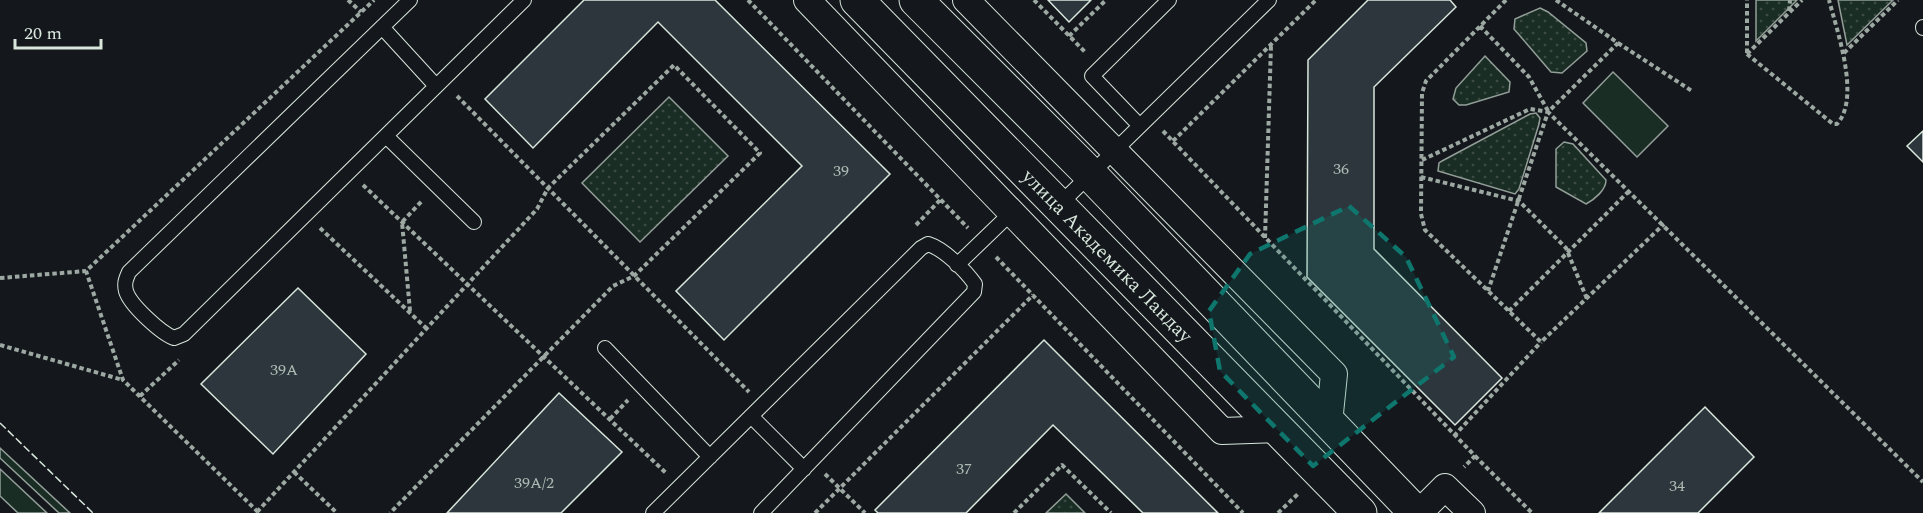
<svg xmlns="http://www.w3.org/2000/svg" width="1923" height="513" font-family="Spectral,serif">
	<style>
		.green { fill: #1a2d24; stroke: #939e99; stroke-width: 1.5 }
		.park { fill: url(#park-dots); stroke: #939e99; stroke-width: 1.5 }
		.building { fill: #2c363c; stroke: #d8e6dc; stroke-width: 1.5 }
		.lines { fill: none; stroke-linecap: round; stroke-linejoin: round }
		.lane-casing { stroke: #d8e6dc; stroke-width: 16 }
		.street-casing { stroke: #d8e6dc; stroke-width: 28 }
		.secondary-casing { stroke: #d8e6dc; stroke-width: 35 }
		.path { stroke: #9da8a2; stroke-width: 4; stroke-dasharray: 4.5 3; stroke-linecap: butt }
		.lane { stroke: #14181c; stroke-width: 14 }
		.street { stroke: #14181c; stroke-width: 26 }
		.secondary { stroke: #14181c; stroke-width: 33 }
		.fence { stroke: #d8e6dc; stroke-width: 1.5; stroke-dasharray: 8 3; stroke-linecap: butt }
		.marked { fill: #0f766e; fill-opacity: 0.2; stroke: #0f766e; stroke-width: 4.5; stroke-dasharray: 12 8; stroke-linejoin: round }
		.labels { text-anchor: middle; stroke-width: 4.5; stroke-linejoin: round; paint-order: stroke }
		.number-label { font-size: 16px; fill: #adbab4 }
		.street-label { font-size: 20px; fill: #d8e6dc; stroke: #14181c }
	</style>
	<defs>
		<pattern id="park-dots" width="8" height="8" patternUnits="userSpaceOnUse" patternTransform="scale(1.5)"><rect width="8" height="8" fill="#1a2d24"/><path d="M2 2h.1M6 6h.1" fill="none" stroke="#3b4b43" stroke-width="1.8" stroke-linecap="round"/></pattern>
	</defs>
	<rect width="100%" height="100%" fill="#14181c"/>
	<path class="green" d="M1613,72L1668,126L1637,157L1583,103Z
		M0,448L70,513H59L0,458Z
		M0,469L47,513H18L0,496Z"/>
	<path class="park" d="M1756,0H1797L1756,41Z
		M1838,0H1893L1847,45Z
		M1540,8L1548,12L1586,43L1587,51L1562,73L1551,72L1514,29L1515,19Z
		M1485,56L1510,82L1509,92L1466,105H1459L1453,99L1456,88Z
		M669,97L728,156L640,242L582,183Z
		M1536,113L1540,118L1539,124L1519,189L1515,194L1438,171L1439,163L1442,161L1530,114Z
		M1564,142L1573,144L1606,180C1606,190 1595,199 1586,204L1556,187V149Z
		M1066,494L1085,513H1046Z"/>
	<path class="building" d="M584,0H715L890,174L724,340L676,291L802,166L658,22L533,148L485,99Z
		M1048,0H1091L1069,22Z
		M1368,0H1450L1456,7L1374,87V249L1502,378L1455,425L1307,277L1308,60Z
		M1923,131V162L1907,146Z
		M298,288L366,354L273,454L201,384Z
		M1044,340L1091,387L1218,513H1143L1053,425L966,513H878L875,510Z
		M559,393L622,452L561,513H447Z
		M1705,407L1754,457L1698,513H1599Z"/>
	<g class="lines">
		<g class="lane-casing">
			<path id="lane" d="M410,0L129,272C126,279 124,283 126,291C130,305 161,333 174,338L184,334L524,0
				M382,27L436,86
				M1923,27V28
				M1140,126L1092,76L1169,0
				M386,136L474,222
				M1059,205L1269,0
				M957,265L1011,213
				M605,348L710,457
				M751,416L804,469
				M653,513L921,248L928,244C944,249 965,270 975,284L974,292L761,513"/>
		</g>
		<g class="street-casing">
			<path id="street" d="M807,0L1222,431L1279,429
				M966,0L1334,374L1329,423
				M1419,513L1445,487L1472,513"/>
		</g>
		<g class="secondary-casing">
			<g id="secondary">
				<path id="s1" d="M857,0L1360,513"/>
				<path d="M916,0L1090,174L1416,513"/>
			</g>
		</g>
		<path class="path" d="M348,0L361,12
			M748,0L968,228
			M1034,0L1086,53
			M1506,0L1426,81L1422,93L1421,214L1425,230L1541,342L1664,224
			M1556,0L1618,43L1548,112L1923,482
			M1789,11L1790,0
			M1480,26L1529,77L1548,111
			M1069,36L1106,0
			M1618,43L1692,91
			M1747,53V0
			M1844,53L1898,0
			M1747,54L1833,124H1837C1861,98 1837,31 1829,0
			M1747,54L1802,0
			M457,96L749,392
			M1163,131L1475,456L1464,467
			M1173,141L1316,0
			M1422,160L1530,109L1548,112L1488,291
			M1421,177L1519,201L1566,248L1587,299
			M363,185L666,473
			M916,225L940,200
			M320,228L426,328
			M1265,238L1271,45
			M996,257L1243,513
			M0,278L86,271
			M410,311L402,222L422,201
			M1509,311L1629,191
			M0,345L123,380
			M140,396L179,360
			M610,419L628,400
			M1454,436L1541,342
			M1475,456L1532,513
			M294,472L337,513
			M825,474L865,513
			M257,512L537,209L548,188L674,65L760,153L634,276L613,286L390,513
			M258,512L123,380L86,271L374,0
			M815,513L1033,295
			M1014,513L1062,465L1111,513
			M1278,513L1299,493"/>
		<use href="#lane" class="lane"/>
		<use href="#street" class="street"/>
		<use href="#secondary" class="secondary"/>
		<path class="fence" d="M0,423L93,513"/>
	</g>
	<path class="marked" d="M1349,206L1406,257L1454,357L1313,466L1220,371L1209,311L1250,254Z"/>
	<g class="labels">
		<g class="number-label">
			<text x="1341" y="174">36</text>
			<text x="841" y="176">39</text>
			<text x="284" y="375">39А</text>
			<text x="964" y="474">37</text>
			<text x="534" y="488">39А/2</text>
			<text x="1677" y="491">34</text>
		</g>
		<g class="street-label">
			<text dy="7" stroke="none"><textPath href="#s1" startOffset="358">улица Академика Ландау</textPath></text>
		</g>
	</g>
	<path d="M15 39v9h86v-9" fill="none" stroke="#d8e6dc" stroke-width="3"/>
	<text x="24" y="39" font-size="18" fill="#d8e6dc" stroke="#14181c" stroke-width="4.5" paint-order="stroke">20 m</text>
</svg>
